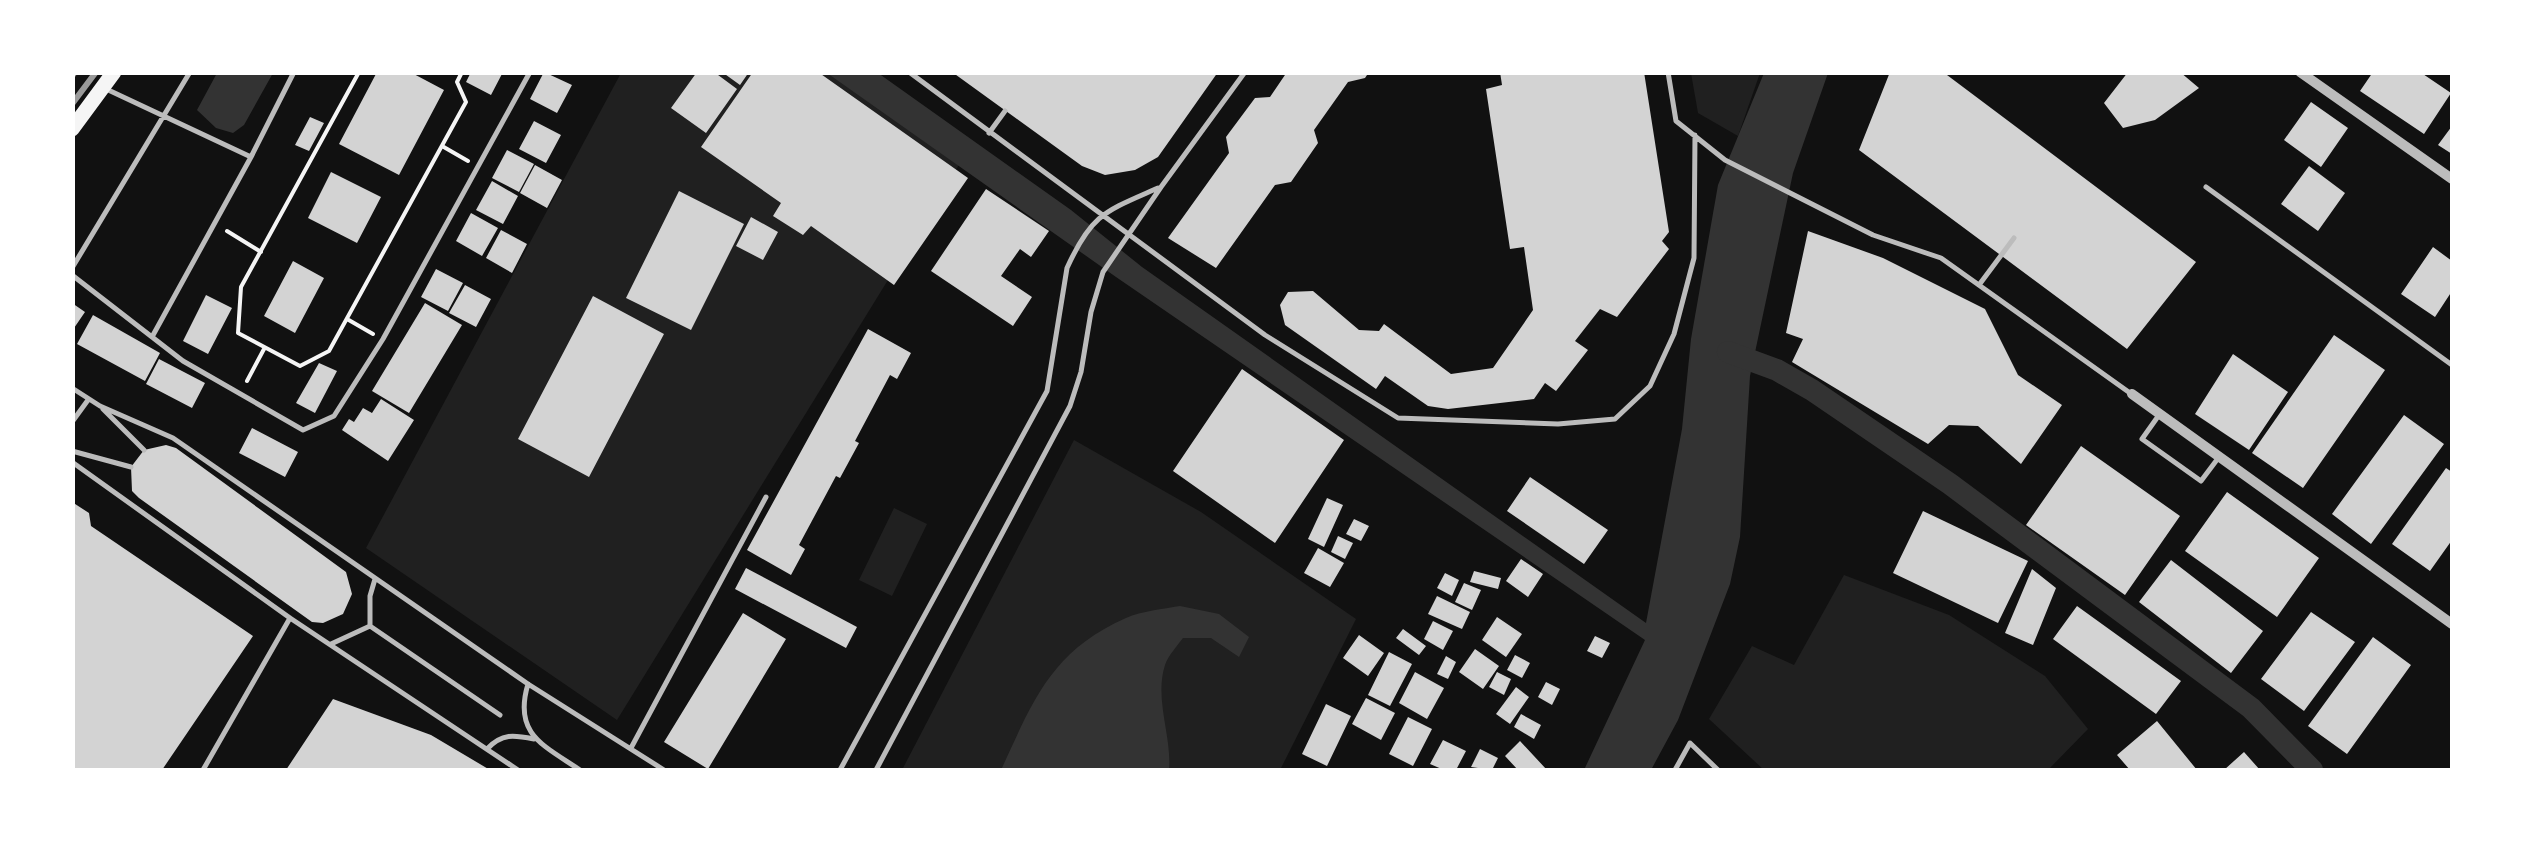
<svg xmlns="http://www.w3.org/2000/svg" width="2525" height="843" font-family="Raleway,sans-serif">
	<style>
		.green { fill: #202020 }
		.water { fill: #333 }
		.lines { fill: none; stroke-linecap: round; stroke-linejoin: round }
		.canal { stroke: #333; stroke-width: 22 }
		.building { fill: #d3d3d3 }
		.path { stroke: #f5f5f5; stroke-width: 4 }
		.service { stroke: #bcbcbc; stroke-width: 5 }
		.minor { stroke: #bcbcbc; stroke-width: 10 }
		.primary { stroke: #f5f5f5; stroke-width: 15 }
		.rail { stroke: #9a9a9a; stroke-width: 6 }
	</style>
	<rect width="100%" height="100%" fill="#111"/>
	<path class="green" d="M621,73H828L960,163L617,720L366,548Z
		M1691,73H1760L1738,136L1698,113Z
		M1074,440L1201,512L1356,619L1280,770H902Z
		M894,508L927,524L892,596L859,580Z
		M1844,575L1949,615L2045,676L2088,729L2048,770H1764L1709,719L1752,646L1794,665Z"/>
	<path class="water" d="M217,73H273L244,125L233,133L216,128L197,110Z
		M827,73H878L1071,210L1142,267L1646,623L1682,429L1691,339L1718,185L1764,73H1828L1793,173L1750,376L1740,537L1730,584L1678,720L1651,770H1584L1645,640L1116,277Z
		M1180,606L1219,614L1249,637L1239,657L1211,638H1183C1177,646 1168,656 1165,665C1154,699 1172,736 1169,770H1001C1033,701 1051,651 1126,618C1142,611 1163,609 1180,606Z"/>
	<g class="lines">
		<path class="canal" d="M1728,352L1777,370L1812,390L1950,484L2251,708L2312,770"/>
	</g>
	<path class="building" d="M377,72H410L444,90L399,175L339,144Z
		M471,72H503L491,95L466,82Z
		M544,72L572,85L557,113L530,99Z
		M697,72H714L737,89L706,133L671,108Z
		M722,72H749L740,85Z
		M753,72H818L968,178L894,285L811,226L803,235L773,216L781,203L701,147Z
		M952,72H1218L1158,157L1135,170L1105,175L1082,166Z
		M1287,72H1369L1365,78L1348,82L1314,130L1318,143L1291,182L1275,185L1216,268L1168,238L1229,153L1226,137L1255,98L1270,97Z
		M1500,72H1644L1669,232L1662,241L1669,249L1617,317L1600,309L1575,341L1588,350L1556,391L1545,383L1534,399L1448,409L1428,406L1385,376L1376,389L1285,325L1280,305L1288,292L1313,291L1359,330L1379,331L1384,324L1451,374L1493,368L1533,310L1524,247L1510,249L1486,89L1502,85Z
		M1890,72H1943L2196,262L2127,349L1859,150Z
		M2128,72H2180L2199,88L2155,120L2123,128L2104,103Z
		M2373,72H2420L2451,93L2424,134L2360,91Z
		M2311,102L2348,128L2321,167L2284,140Z
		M310,117L324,123L309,151L295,145Z
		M534,121L561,135L546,163L519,149Z
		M2452,126V154L2438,145Z
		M507,150L534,164L519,192L492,178Z
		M535,165L562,180L547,208L520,193Z
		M2309,166L2345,193L2318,231L2281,204Z
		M331,172L381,197L357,243L308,218Z
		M492,181L518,196L503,224L476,210Z
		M986,189L1049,231L1031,257L1020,249L1001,276L1032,297L1013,326L931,271Z
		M679,191L744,224L691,330L626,298Z
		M471,213L498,228L482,256L456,241Z
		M751,217L778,232L763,260L736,246Z
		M501,230L527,244L512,273L486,258Z
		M1808,231L1883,258L1985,309L2018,375L2062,405L2021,464L1978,426L1949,425L1928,444L1792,362L1803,339L1786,333Z
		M2433,247L2452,261V291L2435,317L2401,294Z
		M293,261L324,278L295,333L264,316Z
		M436,269L463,283L448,311L421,297Z
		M465,285L491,299L476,327L449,313Z
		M206,295L232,308L208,354L183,341Z
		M593,296L664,334L589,477L518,439Z
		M72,303L85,312L72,331Z
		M425,303L462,325L409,413L372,391Z
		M93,315L160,353L145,381L77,344Z
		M868,329L911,353L897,379L890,375L855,441L859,443L840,478L836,476L799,545L805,549L791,575L747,550Z
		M2334,335L2385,370L2303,488L2252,453Z
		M2233,354L2288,392L2249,450L2195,414Z
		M159,359L205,383L192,408L146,384Z
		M319,363L337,371L315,413L296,403Z
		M1242,369L1344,440L1275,543L1173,471Z
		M381,399L414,420L388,461L342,430L349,419L354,422L363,408L372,413Z
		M2404,415L2444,444L2371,544L2332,514Z
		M252,428L298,452L285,477L239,453Z
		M166,445L176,448L346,572L352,594L343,614L323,623L312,622L139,498L132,491L131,467L144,450Z
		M2081,446L2180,516L2125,595L2026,525Z
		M2446,468L2452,472V540L2430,571L2392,544Z
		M1530,477L1608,530L1584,564L1507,511Z
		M2227,492L2319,558L2277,617L2185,551Z
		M1327,498L1343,505L1324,547L1308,539Z
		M72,502L89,513L91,526L253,636L162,770H72Z
		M1923,511L2028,561L1998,623L1893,573Z
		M1354,519L1369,526L1361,541L1346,534Z
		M1338,536L1353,543L1345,559L1331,552Z
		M1318,548L1344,563L1330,587L1304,573Z
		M1521,559L1543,574L1528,597L1506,581Z
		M2171,560L2263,631L2231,673L2139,602Z
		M746,568L857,627L846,648L735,589Z
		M2032,569L2056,588L2033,645L2005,633Z
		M1474,571L1501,578L1498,589L1470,582Z
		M1445,573L1459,580L1452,596L1437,588Z
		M1464,583L1481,590L1472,610L1455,602Z
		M1437,596L1470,612L1462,629L1428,614Z
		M2077,606L2181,681L2156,714L2053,639Z
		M2311,612L2355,642L2304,711L2261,679Z
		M743,613L786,639L708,769L664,742Z
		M1497,617L1522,634L1506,657L1482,640Z
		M1433,621L1453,631L1443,650L1424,639Z
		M1403,629L1426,646L1419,655L1396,638Z
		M1359,635L1384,653L1368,676L1343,658Z
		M1595,636L1610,643L1602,658L1587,651Z
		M2373,637L2411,665L2347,754L2308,726Z
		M1475,649L1499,666L1483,689L1459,672Z
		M1389,652L1412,664L1390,706L1368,695Z
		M1515,655L1530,663L1522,678L1507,670Z
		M1446,656L1456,662L1448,679L1437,674Z
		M1415,672L1444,688L1427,719L1399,703Z
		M1497,672L1511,679L1504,695L1489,687Z
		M1546,682L1560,689L1552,705L1538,697Z
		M1516,687L1529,697L1510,724L1496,714Z
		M1366,698L1395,713L1381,740L1352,724Z
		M333,699L431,735L490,770H286Z
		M1326,704L1351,716L1327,766L1302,754Z
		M1521,714L1541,725L1534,739L1514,727Z
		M1408,717L1432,729L1413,766L1389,754Z
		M2157,721L2197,770H2130L2117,755Z
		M1443,740L1466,751L1456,770H1444L1430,764Z
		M1520,741L1547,770H1518L1505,756Z
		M1480,749L1498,758L1492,770L1471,767Z
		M2244,752L2260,770H2224Z"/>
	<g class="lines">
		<path class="path" d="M359,72L241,287L238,333L300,366L329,351L466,102L457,82L462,72
			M442,146L468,161
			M227,231L261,252
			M347,319L373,334
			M247,381L264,349"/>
		<path class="service" d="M909,72L1265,335L1398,418L1558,424L1615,419L1650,386L1674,334L1694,258L1695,135
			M1668,72L1676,121L1725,160L1873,235L1941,258L2130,393
			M104,88L251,157L294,72
			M989,133L1005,111
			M2206,187L2452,365
			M72,268L190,72
			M72,275L183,361L303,430L334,416L383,339L530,72
			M1979,285L2014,238
			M152,337L251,157
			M72,388L100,406L173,438L528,684L664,770
			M103,409L144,450
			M2159,415L2142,439L2201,481L2219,457
			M72,422L88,400
			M72,451L131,467
			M72,462L290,618L518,770
			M370,626V596L375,579
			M331,644L370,626L500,715
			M528,684C513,734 543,745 580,770
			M631,748L766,497
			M487,749C502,733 514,735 534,739
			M203,770L290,618
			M840,770L1047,391L1067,268C1092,213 1106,211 1158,188
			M876,770L1070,406L1081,372L1091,312L1103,272L1161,187L1245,72
			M1675,770L1690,743L1718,770"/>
		<path class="minor" d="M2300,72L2452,179
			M2132,394L2452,624"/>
		<path class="primary" d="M72,129L114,72"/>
		<path class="rail" d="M72,76L75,72
			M72,104L96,72"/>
	</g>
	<rect width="2525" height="843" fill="none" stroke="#ffffff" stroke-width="150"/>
</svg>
